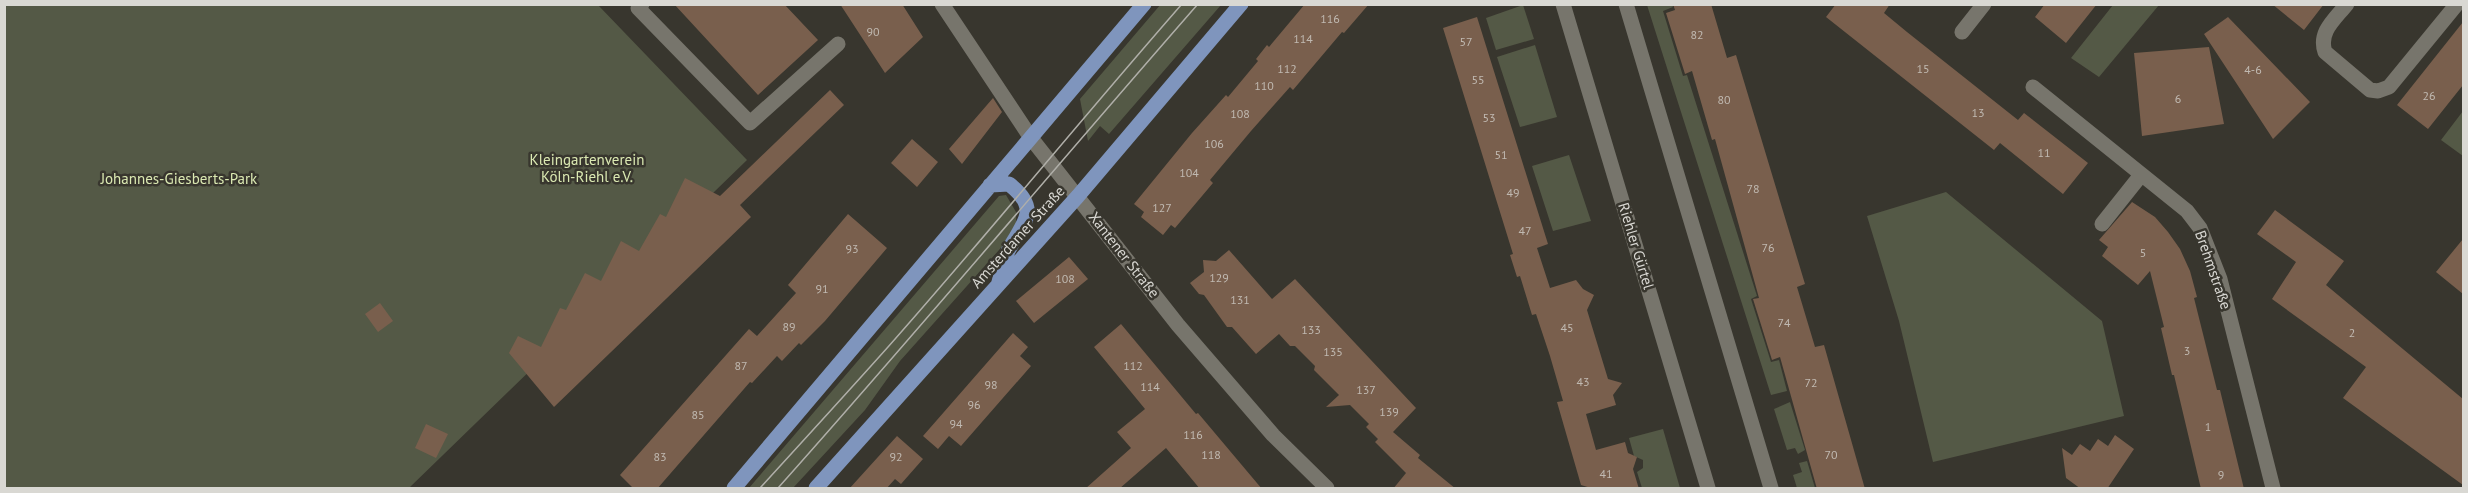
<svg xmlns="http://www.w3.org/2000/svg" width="2468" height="493" font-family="'PT Sans',sans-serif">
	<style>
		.green { fill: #545946 }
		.building { fill: #795f4d }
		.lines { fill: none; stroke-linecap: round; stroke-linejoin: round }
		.minor { stroke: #77756c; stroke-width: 15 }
		.major { stroke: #7f95bd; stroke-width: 15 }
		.tram { stroke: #b0afa9; stroke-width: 1.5 }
		.labels { text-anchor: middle; stroke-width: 5; stroke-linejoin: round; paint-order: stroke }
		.number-label { font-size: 12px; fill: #c1bab2 }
		.park-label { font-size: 15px; fill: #dbe9b2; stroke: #38362e }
		.street-label { font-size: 15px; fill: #d9d8d3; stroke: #38362e }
	</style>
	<rect width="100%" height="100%" fill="#38362e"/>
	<path class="green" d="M1161,4L1221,5L1109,134L1100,126L1088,141L1080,99Z
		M4,5H598L747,160L409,488H5Z
		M1523,5L1534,39L1496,50L1486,18Z
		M1647,5H1672L1673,7L1663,11L1683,76L1687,75L1757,296L1751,299L1771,362L1779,360L1787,391L1771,395Z
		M2113,5H2159L2099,77L2071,58Z
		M1535,45L1557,117L1520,127L1497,57Z
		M2463,111V156L2441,140Z
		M1569,155L1591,221L1553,231L1532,166Z
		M1946,192L2102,321L2124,416L1933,462L1899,321L1867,216Z
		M1006,195L1016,212V231L900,361L865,410L793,488H749L999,196Z
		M1790,402L1805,450L1798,454L1795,448L1787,450L1774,409Z
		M1663,429L1680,488H1642L1637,472L1643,468V460L1634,456L1629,438Z
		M1807,461L1815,488H1797L1793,475L1802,472L1799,463Z"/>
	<path class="building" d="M674,4H784L818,40L758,95Z
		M840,4H902L923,37L885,73Z
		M1305,4H1369L1344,33L1342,32L1293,90L1290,87L1251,131L1210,180L1213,183L1175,228L1171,225L1163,235L1141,217L1144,212L1134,204L1192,133L1226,95L1228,97L1258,61L1256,59L1267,45L1269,47Z
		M1673,4H1711L1727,58L1736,55L1805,284L1797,287L1815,347L1824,345L1865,489H1817L1780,357L1772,360L1753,299L1759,298L1715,139L1712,140L1692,71L1685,74L1666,13L1675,10Z
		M1836,4H1890L1884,13L1907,32L2018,120L2024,113L2088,163L2063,194L2000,143L1994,150L1826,17Z
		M2045,4H2097L2066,43L2035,17Z
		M2272,4H2324L2304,30Z
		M1477,17L1548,244L1537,248L1550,288L1576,280L1583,289L1594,295L1587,310L1608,379L1622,383L1613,395L1616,405L1586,414L1596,450L1625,442L1628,453L1637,457L1633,469L1639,489H1594L1581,485L1557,402L1563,401L1550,356L1536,314L1532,315L1520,276L1517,277L1510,255L1513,254L1443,28Z
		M2228,17L2310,102L2273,139L2204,34Z
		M2463,22V85L2428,129L2397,105Z
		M2209,47L2224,124L2142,136L2134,53Z
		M830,90L844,105L740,205L751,217L554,407L509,353L518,336L541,347L560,308L566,310L585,273L601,281L621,241L639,251L660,214L666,217L685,178L720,196Z
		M993,98L1002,112L962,164L949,149Z
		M912,139L938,162L917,187L891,163Z
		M2132,202L2155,217L2168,232L2180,249L2190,271L2197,297L2194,298L2217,390H2220L2244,489H2201L2174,375H2172L2161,328L2164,327L2150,271L2138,285L2102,256L2108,247L2099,240Z
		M2275,210L2344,261L2326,285L2463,399V485L2343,398L2366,367L2272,299L2296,262L2257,234Z
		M848,214L887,248L825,321L801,345L799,343L782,361L777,356L752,383L750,382L657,489H634L620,475L749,329L757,336L796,293L788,285Z
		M2463,239V294L2436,272Z
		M1229,250L1272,299L1295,279L1416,408L1393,432L1420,455L1418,458L1456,489H1393L1406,473L1375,442L1378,439L1366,427L1369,424L1350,405L1326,407L1339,395L1314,370L1315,366L1295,346H1290L1279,334L1256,354L1232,327H1227L1204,295L1199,294L1190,283L1204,272L1203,260L1216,261Z
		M1069,257L1088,279L1034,323L1016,301Z
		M380,303L393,321L378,332L365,314Z
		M1121,324L1196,414L1198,413L1262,489H1200L1166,448L1119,489H1085L1131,448L1117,432L1145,409L1094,347Z
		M1013,333L1028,347L1020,356L1031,366L961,446L949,436L938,449L923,436Z
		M426,424L448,434L436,458L415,448Z
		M2115,435L2134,449L2107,489H2081L2066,478L2062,448L2072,455L2080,444L2090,451L2098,439L2108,446Z
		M897,436L923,459L901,484L895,479L886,489H849Z"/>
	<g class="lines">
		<path class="minor" d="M642,4L638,8L750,123L838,44
			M942,4L1031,138L1178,325L1273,435L1327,488
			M1563,4L1708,488
			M1626,4L1771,488
			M2347,4C2335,19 2318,32 2325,52L2370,90L2378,91L2389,87L2457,4
			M1962,32L1984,4
			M2033,87L2187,211L2200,228L2220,279L2273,488
			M2102,224L2141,175"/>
		<path class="major" d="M990,185L1009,184C1041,209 1024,222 1009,249C1004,259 1002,271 999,282
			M734,488L1144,4
			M816,488L1078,196L1241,4"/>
		<path class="tram" d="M760,488C803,441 846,394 888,347C988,234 1083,117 1182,4
			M778,488C920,329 1057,165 1198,4"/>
	</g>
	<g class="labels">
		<g class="number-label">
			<text x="1330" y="23">116</text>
			<text x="873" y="36">90</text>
			<text x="1697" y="39">82</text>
			<text x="1303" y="43">114</text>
			<text x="1466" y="46">57</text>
			<text x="1287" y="73">112</text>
			<text x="1923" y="73">15</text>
			<text x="2253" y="74">4-6</text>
			<text x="1478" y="84">55</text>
			<text x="1264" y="90">110</text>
			<text x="2429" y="100">26</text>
			<text x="2178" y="103">6</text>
			<text x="1724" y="104">80</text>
			<text x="1978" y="117">13</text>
			<text x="1240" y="118">108</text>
			<text x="1489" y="122">53</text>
			<text x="1214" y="148">106</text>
			<text x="2044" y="157">11</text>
			<text x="1501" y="159">51</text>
			<text x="1189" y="177">104</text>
			<text x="1753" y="193">78</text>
			<text x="1513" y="197">49</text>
			<text x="1162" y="212">127</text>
			<text x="1525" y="235">47</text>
			<text x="1768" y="252">76</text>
			<text x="852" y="253">93</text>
			<text x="2143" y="257">5</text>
			<text x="1219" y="282">129</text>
			<text x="1065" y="283">108</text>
			<text x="822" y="293">91</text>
			<text x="1240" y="304">131</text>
			<text x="1784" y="327">74</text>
			<text x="789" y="331">89</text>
			<text x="1567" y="332">45</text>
			<text x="1311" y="334">133</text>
			<text x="2352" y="337">2</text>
			<text x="2187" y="355">3</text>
			<text x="1333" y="356">135</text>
			<text x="741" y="370">87</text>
			<text x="1133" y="370">112</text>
			<text x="1583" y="386">43</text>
			<text x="1811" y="387">72</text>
			<text x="991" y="389">98</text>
			<text x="1150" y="391">114</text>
			<text x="1366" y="394">137</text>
			<text x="974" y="409">96</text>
			<text x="1389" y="416">139</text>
			<text x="698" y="419">85</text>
			<text x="956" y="428">94</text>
			<text x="2208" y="431">1</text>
			<text x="1193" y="439">116</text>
			<text x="1211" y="459">118</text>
			<text x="1831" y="459">70</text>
			<text x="660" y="461">83</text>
			<text x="896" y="461">92</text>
			<text x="1606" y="478">41</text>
			<text x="2221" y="479">9</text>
		</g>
		<g class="park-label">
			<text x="587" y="165">Kleingartenverein<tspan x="587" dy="17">Köln-Riehl e.V.</tspan></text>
			<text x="179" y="184">Johannes-Giesberts-Park</text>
		</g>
		<g class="street-label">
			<text transform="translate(1018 237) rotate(-48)" y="5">Amsterdamer Straße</text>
			<text transform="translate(1636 246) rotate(73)" y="5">Riehler Gürtel</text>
			<text transform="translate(1124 255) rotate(52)" y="5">Xantener Straße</text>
			<text transform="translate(2213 270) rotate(71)" y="5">Brehmstraße</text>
		</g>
	</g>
	<rect width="2468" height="493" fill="none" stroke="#d9d8d3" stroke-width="12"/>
</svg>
